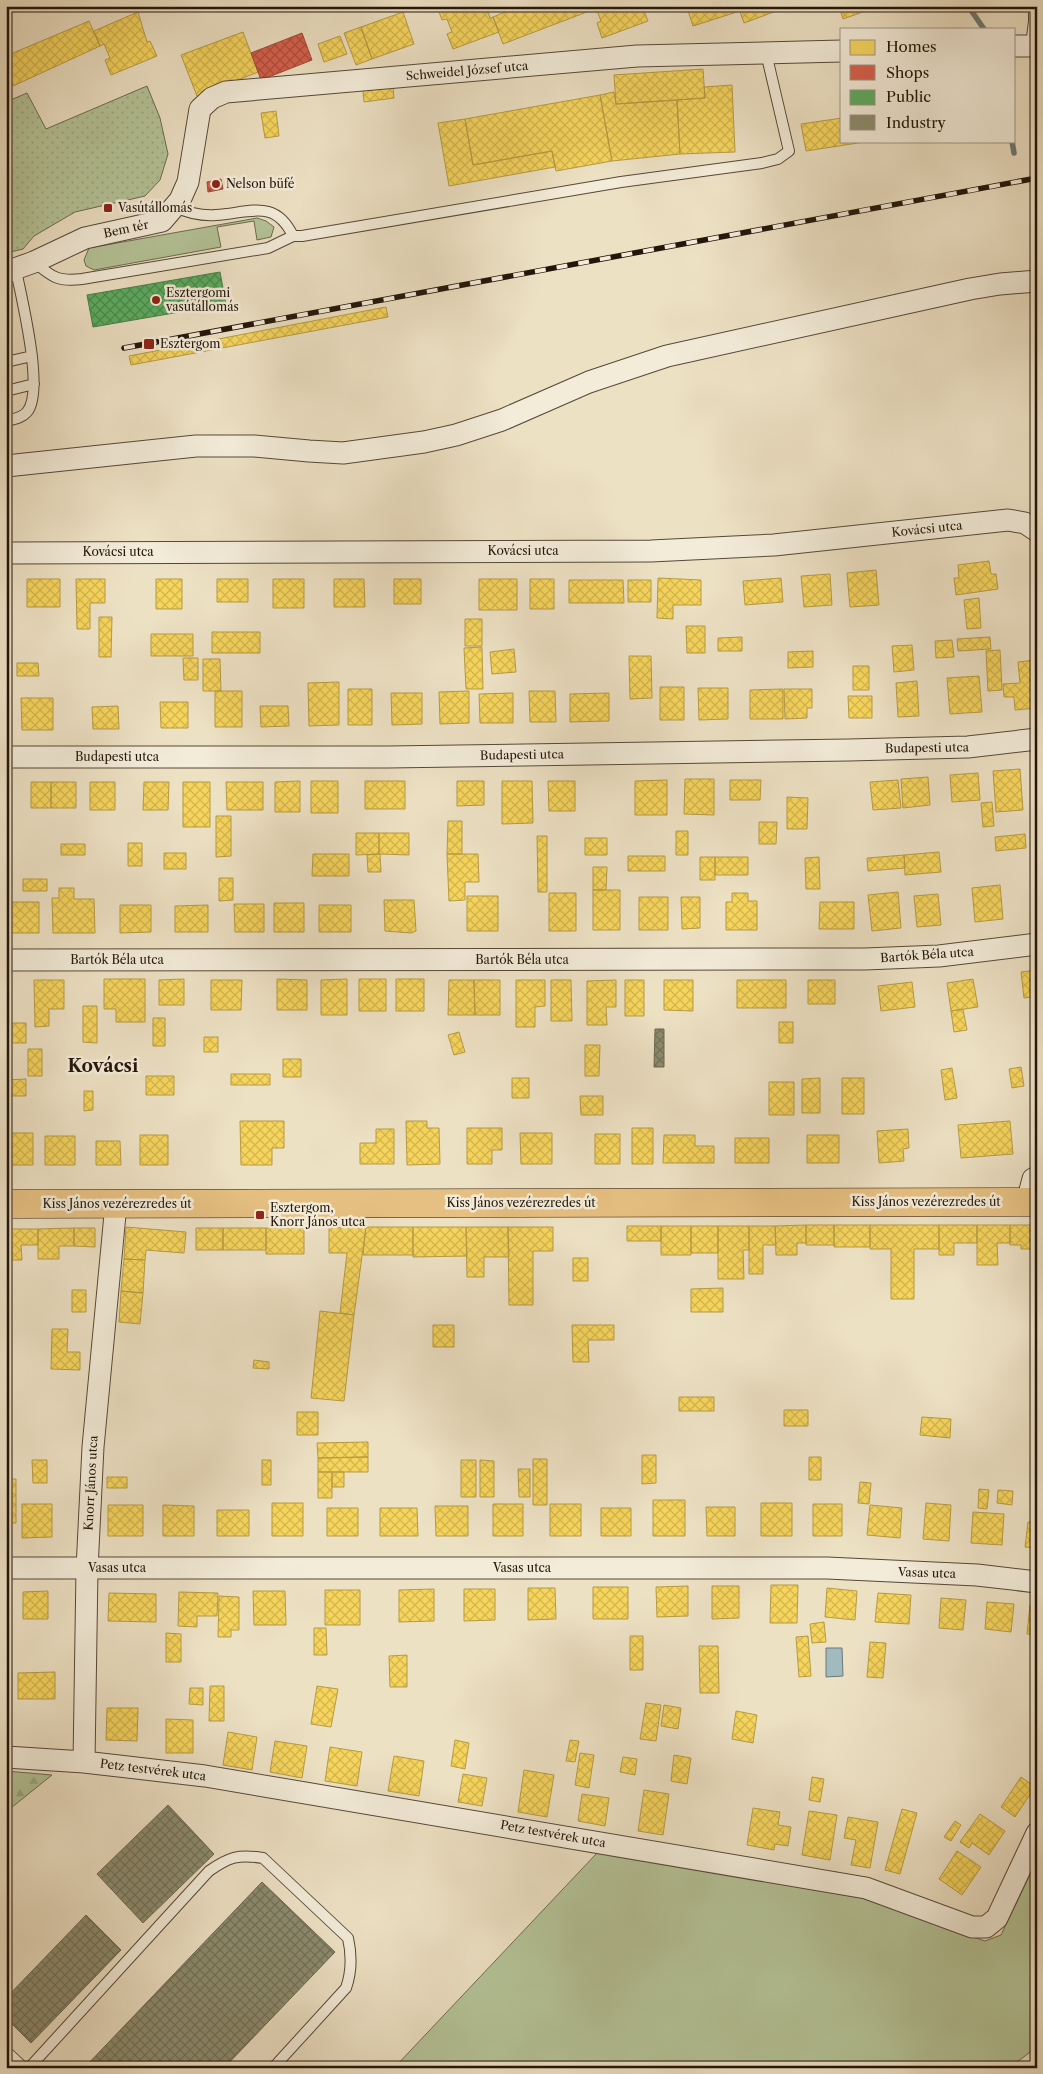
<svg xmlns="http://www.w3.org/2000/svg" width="1043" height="2074" font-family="'Libre Caslon Text',serif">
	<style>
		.grass { fill: #b4c397; stroke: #6c6c50 }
		.forest { fill: url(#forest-firs); stroke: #6c6c50 }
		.park { fill: url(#park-dots); stroke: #6c6c50 }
		.water { fill: #a0bac0; stroke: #6e7877 }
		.homes { fill: url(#homes-cross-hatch); stroke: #b79b43 }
		.shops { fill: url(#shops-cross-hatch); stroke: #a04a39 }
		.public { fill: url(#public-cross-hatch); stroke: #4a8047 }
		.industry { fill: url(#industry-cross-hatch); stroke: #6c6850 }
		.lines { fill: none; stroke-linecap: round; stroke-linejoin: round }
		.stream { stroke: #6e7877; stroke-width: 5.5 }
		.lane-casing { stroke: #564838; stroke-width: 12 }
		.street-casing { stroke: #564838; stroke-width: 23 }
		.primary-casing { stroke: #23150a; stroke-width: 29 }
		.lane { stroke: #f3ecd9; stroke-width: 10 }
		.street { stroke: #f3ecd9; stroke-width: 21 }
		.primary { stroke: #e6c082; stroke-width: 28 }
		.rail-casing { stroke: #23150a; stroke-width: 5.5 }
		.rail { stroke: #f3ecd9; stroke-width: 4; stroke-dasharray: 11; stroke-linecap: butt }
		.poi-dot { fill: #8f2418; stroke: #f3ecd9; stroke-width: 2 }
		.labels { text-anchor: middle; stroke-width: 5; stroke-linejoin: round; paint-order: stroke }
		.street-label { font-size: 12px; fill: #23150a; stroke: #f3ecd9 }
		.poi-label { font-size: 12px; fill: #23150a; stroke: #f3ecd9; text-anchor: start }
		.district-label { font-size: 18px; font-weight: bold; fill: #23150a; stroke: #f3ecd9 }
	</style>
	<defs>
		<pattern id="forest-firs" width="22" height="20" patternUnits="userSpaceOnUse" patternTransform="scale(1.25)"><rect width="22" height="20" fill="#b4c397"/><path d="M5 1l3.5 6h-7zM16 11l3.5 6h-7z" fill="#9aa781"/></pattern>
		<pattern id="park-dots" width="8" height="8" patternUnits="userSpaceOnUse" patternTransform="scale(1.25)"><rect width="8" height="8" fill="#b4c397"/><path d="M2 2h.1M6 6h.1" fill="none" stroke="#9aa781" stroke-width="1.8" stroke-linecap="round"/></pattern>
		<pattern id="homes-cross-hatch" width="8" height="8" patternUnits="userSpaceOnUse" patternTransform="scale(1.25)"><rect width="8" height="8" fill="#f6d55c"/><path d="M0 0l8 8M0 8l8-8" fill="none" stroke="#d3b64f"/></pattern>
		<pattern id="shops-cross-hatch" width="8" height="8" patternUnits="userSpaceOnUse" patternTransform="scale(1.25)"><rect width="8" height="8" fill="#d6604d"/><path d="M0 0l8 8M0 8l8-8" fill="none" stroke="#ad4e3e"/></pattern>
		<pattern id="public-cross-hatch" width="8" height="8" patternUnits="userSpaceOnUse" patternTransform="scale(1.25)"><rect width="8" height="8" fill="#5aae61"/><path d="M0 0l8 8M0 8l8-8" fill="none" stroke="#4a8c4e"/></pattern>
		<pattern id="industry-cross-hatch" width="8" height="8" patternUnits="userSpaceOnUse" patternTransform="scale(1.25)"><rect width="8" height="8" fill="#8c8c6e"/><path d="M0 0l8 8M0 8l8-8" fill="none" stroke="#727159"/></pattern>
	</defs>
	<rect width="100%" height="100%" fill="#ede1c4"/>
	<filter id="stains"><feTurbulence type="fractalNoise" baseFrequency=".004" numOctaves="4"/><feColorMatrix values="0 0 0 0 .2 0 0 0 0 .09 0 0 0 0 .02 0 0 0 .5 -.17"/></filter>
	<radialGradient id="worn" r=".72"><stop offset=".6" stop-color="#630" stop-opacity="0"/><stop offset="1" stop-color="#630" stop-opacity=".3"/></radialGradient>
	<path class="grass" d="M257,218L266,221L274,227L271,237L257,240L254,221L217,227L221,247L94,270L86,266L84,260L89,248Z
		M597,1853L862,1898L985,1941L1001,1935L1037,1860V2047L1009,2068H394Z"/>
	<path class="forest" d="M6,1771L52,1775L6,1812Z"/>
	<path class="park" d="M147,86L160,118L168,154L160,180L145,196L75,212L34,236L23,249L6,253V102L27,93L46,129Z"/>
	<path class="water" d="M826,1648H842L843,1676L826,1677Z"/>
	<path class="homes" d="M437,6H486L490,18L493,17L499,32L453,49L447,34L452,32L447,19L442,20Z
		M519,6H591L592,10L503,44L493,17Z
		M591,6H642L648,21L602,38L597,23L601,21L596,8L592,10Z
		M692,6H738L740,11L693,26L688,11L693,10Z
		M738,6H790L744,23Z
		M839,6H880L843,19Z
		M138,12L147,42L150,41L157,56L111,75L105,60L110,58L104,44L100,46L94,31Z
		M403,12L414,44L372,59L361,27Z
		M89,21L100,46L13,86L6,71V56Z
		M361,27L372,59L356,65L344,33Z
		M243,32L258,72L197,96L181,55Z
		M340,36L347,54L324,62L318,44Z
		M703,69L705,98L616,104L614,75Z
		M732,85L735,152L680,154L677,100L705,98L704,87Z
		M393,87L394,98L364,102L363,91Z
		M614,92L616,104L677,100L680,154L612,161L600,95Z
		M600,95L612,161L556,171L552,151L473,165L465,119Z
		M276,111L279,136L265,138L261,113Z
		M842,118V141H871L806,151L801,124Z
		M465,119L473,165L552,151L555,167L449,186L438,123Z
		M386,307L388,317L131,365L129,356Z
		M6,396L11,412L6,413Z
		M989,561L991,574H996L998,589L956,595L954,578H959L958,565Z
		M876,570L879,605L850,607L847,573Z
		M830,574L832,605L804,607L801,576Z
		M658,578L701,580V605H673V619L657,618Z
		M781,578L783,602L745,605L743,581Z
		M27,579H60V607H27Z
		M76,579H105V603H90V629H77Z
		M156,579H182V609H156Z
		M217,579H248V602H217Z
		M273,579H304V608H273Z
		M334,579H364L365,607H334Z
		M394,579H421V604H394Z
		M479,579H517V610H479Z
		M530,579H554V609H530Z
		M569,580H623L624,603H569Z
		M628,580H651V602H628Z
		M979,598L981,628L967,629L964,600Z
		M99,617H112L111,657H99Z
		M465,619H482V646H465Z
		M686,626H705V653H687Z
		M212,632H260V653H212Z
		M151,634H193V656H151Z
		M742,637V651H718V638Z
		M990,637L991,649L958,651L957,639Z
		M952,640L954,657L936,658L935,641Z
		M912,645L914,670L894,672L892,646Z
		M482,647L483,689H466L464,648Z
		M514,649L516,672L492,674L490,652Z
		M1000,650L1002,690L988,691L986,651Z
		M813,651V667L788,668V652Z
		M629,656H651L652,698L630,699Z
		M183,658H198V680H184Z
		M203,659H220L221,691H203Z
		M1035,660L1037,708L1015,710L1014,697H1004L1003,684L1020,683L1018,662Z
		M17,663H38L39,676H17Z
		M853,666H869V690H853Z
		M979,676L982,712L950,714L947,678Z
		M917,681L919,716L898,717L896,683Z
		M339,682V725L309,726L308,683Z
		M660,687H684V720H660Z
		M698,688H728V719L699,720Z
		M348,689H372V725H348Z
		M783,689V719H750V690Z
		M784,689H812V708H807V718L785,719Z
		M215,691H242V727H215Z
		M469,691V723L440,724L439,692Z
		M529,691H555L556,722H530Z
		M391,693H422V724L392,725Z
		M513,693V723H480L479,694Z
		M609,693V721L570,722V694Z
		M848,696H872V718H849Z
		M21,698H53V730H22Z
		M160,702H188V728H161Z
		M118,706L119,729H93L92,707Z
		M260,706H288L289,726L261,727Z
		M1020,769L1023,810L996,812L993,771Z
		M978,773L980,800L952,802L950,775Z
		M928,777L930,805L903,808L901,779Z
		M685,779H714V815L684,814Z
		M667,780V815H635V781Z
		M730,780H761L760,800H730Z
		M898,780L901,808L873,810L870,782Z
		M300,781V812H275V782Z
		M311,781H338V813H311Z
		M365,781H405V809H365Z
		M457,781H484V805L457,806Z
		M502,781H532L533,823L502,824Z
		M548,781H575V811H549Z
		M31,782H51V808H31Z
		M51,782H76V808H51Z
		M90,782H115V810H90Z
		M144,782H169L168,810H143Z
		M183,782H210V827H183Z
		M226,782H263V810H227Z
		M787,797L808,798L807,829H787Z
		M992,802L994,826L983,827L981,803Z
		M216,816H231V856L216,857Z
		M448,821H462V854H447Z
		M759,822H777L776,844H759Z
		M1037,828V847H1034L1032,829Z
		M676,831H688V855H676Z
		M356,833H379V854L356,855Z
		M379,833H409V855L379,854Z
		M1025,834L1026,848L996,851L995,837Z
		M537,836H547V892H538Z
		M585,838H607V855H585Z
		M128,843H142V866H128Z
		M61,844H85V855H61Z
		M939,852L941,872L905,875L904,855Z
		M164,853H186V869H164Z
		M313,854H349V876H312Z
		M379,854H380L381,872H368L367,855Z
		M447,854H478L479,882H465V900L449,901Z
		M904,855L905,868L868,871L867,858Z
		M628,856H665V871H628Z
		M700,857H715V880H700Z
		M715,857H748V875H715Z
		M819,857L820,889H806L805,858Z
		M593,867H607L606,890H593Z
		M219,878H233V900L219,901Z
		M23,879H47V891H23Z
		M1000,885L1003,919L975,922L972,888Z
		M59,888H74V899H94L95,933H53L52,898H59Z
		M593,890H620V930H593Z
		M898,892L901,928L872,931L868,895Z
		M549,893H576V931H549Z
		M732,893H748V901H757V930H726V902H732Z
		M938,894L941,925L917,927L914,896Z
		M467,896H498V931H467Z
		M639,897H668V930H639Z
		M681,897H700V928L682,929Z
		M384,900H414L416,931L411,933L385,931Z
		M9,902H39V933H9Z
		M820,902H854V929H819Z
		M274,903H304V932H274Z
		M234,904H264V932H235Z
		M120,905H151V932L120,933Z
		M208,905V932H175V906Z
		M319,905H351V932H319Z
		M1037,970V996L1024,998L1021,972Z
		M104,979H145V1022H116V1009H104Z
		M184,979V1005H159V980Z
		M277,979L307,980V1010H277Z
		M347,979V1015H321V980Z
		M359,979H386V1011H359Z
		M396,979H424V1011H396Z
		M973,979L978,1007L951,1011L947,983Z
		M34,980H64V1009H49V1026L35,1027Z
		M211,980H242L241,1010H211Z
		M449,980H474L475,1015H448Z
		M474,980H500V1015H475Z
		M516,980H545V1006L535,1007V1027H516Z
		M551,980H571L572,1021H551Z
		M616,980V1007H606L607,1025H587V981Z
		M625,980H644V1016H625Z
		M664,980H693V1011L664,1010Z
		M737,980H786V1008H737Z
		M808,980H835V1004H808Z
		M912,982L915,1007L881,1011L878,986Z
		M83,1006H97V1043L83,1042Z
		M963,1009L967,1030L954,1032L951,1011Z
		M153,1018H165V1046H153Z
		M779,1022H793V1043H779Z
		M12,1023H26V1043H12Z
		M459,1032L465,1052L454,1055L448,1035Z
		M204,1037H218V1052H204Z
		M585,1045H600L599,1076H585Z
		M28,1049H42V1076H28Z
		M283,1059H301V1077H283Z
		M1021,1067L1024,1086L1012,1088L1009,1069Z
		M952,1068L957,1098L945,1100L941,1070Z
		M231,1074H270V1085H231Z
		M146,1076H174V1095H146Z
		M512,1078H529V1098H512Z
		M820,1078V1113H802V1079Z
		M842,1078H864V1114H842Z
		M26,1079V1096H6V1080Z
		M769,1082H794V1115H769Z
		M84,1091H93V1110L84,1111Z
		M580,1096H603V1115H581Z
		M240,1121H284V1148H272V1165H241Z
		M406,1121H427V1128H439L440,1164L407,1165Z
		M1010,1121L1013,1154L961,1158L958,1125Z
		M1037,1121V1148H1034L1031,1122Z
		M467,1128H502V1150H492V1164H467Z
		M632,1128H653V1164H632Z
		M376,1129H394V1164H360V1143H376Z
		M908,1129L909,1148L903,1149L904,1161L879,1163L877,1131Z
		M6,1133H33V1165H6Z
		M520,1133H552V1164H521Z
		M595,1134H620V1164H595Z
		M140,1135H168V1165H140Z
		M664,1135H695V1146H714V1163H663Z
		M807,1135H839V1163H807Z
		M45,1136H75V1165H45Z
		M735,1138H769V1163H735Z
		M96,1141H120L121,1165H96Z
		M806,1225H834V1245H806Z
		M806,1225V1243H797V1255H776L775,1226Z
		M834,1225H870V1247H834Z
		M870,1225H939V1249H914V1299H891V1249H870Z
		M939,1225H977V1243H954V1255H939Z
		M977,1225H1010V1243H997L998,1265H977Z
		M1010,1225H1037V1249H1021V1245H1010Z
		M627,1226H661V1241H627Z
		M661,1226H691V1255H661Z
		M691,1226H718V1253H691Z
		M718,1226H749V1250H743L744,1279H718Z
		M749,1226H775L776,1245H763V1274H749Z
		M126,1227L186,1232L184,1253L146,1250L145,1260L124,1259Z
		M366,1227H413V1255H363Z
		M366,1227L354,1315L340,1313L347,1253H329V1228Z
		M413,1227H466L467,1256L413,1257Z
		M466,1227H508L509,1257H484V1277H467Z
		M508,1227H553V1251H533V1305H509Z
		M74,1228H95V1247L74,1246Z
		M74,1228V1246H59V1259H38V1229Z
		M196,1228H223V1250H196Z
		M223,1228H266V1250H223Z
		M266,1228H304V1254H266Z
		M6,1229H38V1245H21L22,1260H6Z
		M573,1258H588V1281H573Z
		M124,1259L145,1260L143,1293L121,1291Z
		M723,1288V1312H691V1289Z
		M72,1290H86V1312H72Z
		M121,1291L143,1293L140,1324L119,1322Z
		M320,1311L354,1315L344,1401L311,1398Z
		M433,1325H454V1347H433Z
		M572,1325H614V1340H588L589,1362H573Z
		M52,1329H68L67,1352H80V1370L51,1369Z
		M254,1360L269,1362V1369L253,1368Z
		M679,1397H714V1411H679Z
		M784,1410H808V1426H784Z
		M297,1412H318V1435H297Z
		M922,1417L951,1419L950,1438L920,1435Z
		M368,1442V1457L318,1458L317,1443Z
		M642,1455H656V1483L642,1484Z
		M368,1457V1472H318V1458Z
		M809,1457H821V1480H809Z
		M533,1459H547V1505H533Z
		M32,1460H47V1483H33Z
		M262,1460H271V1485H262Z
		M461,1460H476V1497H461Z
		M480,1460L494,1461V1497H480Z
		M518,1469H530V1497H519Z
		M318,1472H332V1498H318Z
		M332,1472H344V1487H332Z
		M107,1477H127V1488H107Z
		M6,1479H16V1523H6Z
		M860,1482L871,1483L869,1504L858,1503Z
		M979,1489L989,1490L987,1509L978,1508Z
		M998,1490L1013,1491L1012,1505L997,1503Z
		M653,1500H685V1536H653Z
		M272,1503H303V1536H272Z
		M761,1503H792V1536H761Z
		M926,1503L951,1505L949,1541L923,1539Z
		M22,1504H52V1537L22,1538Z
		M493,1504H523V1536H493Z
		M550,1504H581V1536H550Z
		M813,1504H842V1536H813Z
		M108,1505H143V1536H108Z
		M163,1505L194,1506V1536H163Z
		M870,1505L902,1508L900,1538L867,1535Z
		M435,1506H468V1536H436Z
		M706,1507H735V1536H707Z
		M327,1508H358V1536H327Z
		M380,1508H417L418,1536H380Z
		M601,1508H631V1536H601Z
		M217,1510H249V1536H217Z
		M973,1512L1004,1514L1002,1545L971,1543Z
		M1028,1522L1037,1523V1548L1025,1547Z
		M771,1585H798L797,1623H770Z
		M688,1586V1616L657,1617L656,1587Z
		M712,1586H739V1618L712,1619Z
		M593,1587H628V1619H593Z
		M528,1588H555L556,1619L528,1620Z
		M827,1588L857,1591L855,1620L825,1617Z
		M434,1589V1621L399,1622V1590Z
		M464,1589H495V1620L464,1621Z
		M325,1590H360V1625H325Z
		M48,1591V1619H23V1592Z
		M253,1591H285L286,1625H254Z
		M179,1592L218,1593L217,1616H197V1627L178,1626Z
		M109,1593L156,1594V1622L108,1621Z
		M878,1593L911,1595L909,1624L875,1622Z
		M219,1596L239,1597V1630H231V1637H218Z
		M941,1598L966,1600L963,1630L939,1628Z
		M987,1602L1014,1604L1011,1632L985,1629Z
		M1030,1605L1037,1606V1635L1027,1634Z
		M824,1622L826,1642L812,1643L810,1624Z
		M314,1628H326L327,1655H314Z
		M166,1633L181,1634V1662H166Z
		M630,1636H643V1670H630Z
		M808,1636L811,1676L799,1677L796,1637Z
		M870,1642L886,1643L883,1678L867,1677Z
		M699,1646H718L719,1693H700Z
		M407,1655V1687H390L389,1656Z
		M55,1672V1699H18V1673Z
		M210,1686H224V1721H209Z
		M317,1686L338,1689L331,1727L311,1724Z
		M190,1688H203V1705L189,1704Z
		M646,1703L661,1705L656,1741L640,1739Z
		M664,1705L681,1708L678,1729L661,1726Z
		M107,1708H138L137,1741L106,1740Z
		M736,1711L757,1715L753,1743L732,1739Z
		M166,1719L193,1720V1753H166Z
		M228,1732L257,1737L252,1770L223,1765Z
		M455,1740L469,1743L465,1769L451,1766Z
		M570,1740L579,1741L575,1762L566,1761Z
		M275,1741L307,1746L302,1778L270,1772Z
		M330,1747L362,1752L357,1786L325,1781Z
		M580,1753L594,1755L589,1788L575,1785Z
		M674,1755L691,1758L687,1784L671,1781Z
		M394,1756L424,1761L419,1796L388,1791Z
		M623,1757L637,1759L635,1775L620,1772Z
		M524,1770L554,1775L547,1817L518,1812Z
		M463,1774L487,1778L482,1806L458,1802Z
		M812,1777L824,1779L820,1802L809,1800Z
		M1021,1777L1035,1787L1015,1817L1001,1807Z
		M644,1790L669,1794L663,1835L638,1831Z
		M582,1794L609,1798L605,1826L578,1821Z
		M753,1808L780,1812L778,1825L791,1827L788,1846L775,1844L774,1850L747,1845Z
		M902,1809L917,1813L900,1874L885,1870Z
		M809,1811L837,1815L830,1860L802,1855Z
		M980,1814L1005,1831L989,1855L972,1843L969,1848L960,1842Z
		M848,1817L878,1822L870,1868L851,1865L856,1840L844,1838Z
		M955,1821L961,1825L951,1841L944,1837Z
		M957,1851L981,1867L962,1895L939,1879Z"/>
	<path class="shops" d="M302,33L312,60L261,80L251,53Z
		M221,179L223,189L208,192L207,182Z"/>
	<path class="public" d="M220,272L226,304L93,327L87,295Z"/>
	<path class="industry" d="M655,1029H664V1067H654Z
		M168,1805L214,1854L143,1923L97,1874Z
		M262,1882L335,1952L224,2068H84Z
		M86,1915L121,1950L31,2043L6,2018V1998Z"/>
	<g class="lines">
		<path class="stream" d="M968,6L984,29
			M1012,141L1014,153"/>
		<g class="lane-casing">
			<path id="lane" d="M1031,46L1034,21V6
				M175,207C188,213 201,216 216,215C249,213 275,198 293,236
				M34,262C52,277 58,282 82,279L268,248L293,236H302L621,182L762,163L778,159L789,151L766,53
				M6,362L32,356
				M6,391L34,384
				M6,421C14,419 22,418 27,412C45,391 21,297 16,270
				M6,2051L24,2068
				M29,2068L209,1871C229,1857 238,1854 263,1858L348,1938C352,1956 352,1971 346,1988L273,2068"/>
		</g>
		<g class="street-casing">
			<path id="street" d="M1014,46H1037
				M6,272L34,262L85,238L162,221L180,200L188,182L200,109L212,98L226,92L637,56L842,51
				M6,466L196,446H254L309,451L343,453L424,442L456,435L502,420L589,382L667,356L970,289L1000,284L1037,281
				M6,553L651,551L774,545L1008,520L1025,523L1037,531
				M6,757H388L849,750L968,747L1037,739
				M6,960L865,959L939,956L1037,944
				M1027,1202L1033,1179L1037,1177
				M6,1568H827L977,1575L1037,1582
				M6,1757L84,1762L205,1776L866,1888L972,1927H986L997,1918L1037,1833
				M84,1762L87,1569L93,1447L116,1204"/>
		</g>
		<g class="primary-casing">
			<path id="primary" d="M6,1204L1037,1202"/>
		</g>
		<use href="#lane" class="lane"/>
		<use href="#street" class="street"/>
		<use href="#primary" class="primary"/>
		<g class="rail-casing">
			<path id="rail" d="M124,348L1037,178"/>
		</g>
		<use href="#rail" class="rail"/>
	</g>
	<g class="poi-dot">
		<circle cx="216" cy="184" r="5"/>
		<rect x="103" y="203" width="10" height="10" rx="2.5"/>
		<circle cx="156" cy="300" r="5"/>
		<rect x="143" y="338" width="12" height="12" rx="2.5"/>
		<rect x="255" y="1210" width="10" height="10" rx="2.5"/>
	</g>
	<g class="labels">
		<g class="street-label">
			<text transform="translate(467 71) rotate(-5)" y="4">Schweidel József utca</text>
			<text transform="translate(126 229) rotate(-12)" y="4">Bem tér</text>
			<text transform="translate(927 529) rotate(-6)" y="4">Kovácsi utca</text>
			<text x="523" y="555">Kovácsi utca</text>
			<text x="118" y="556">Kovácsi utca</text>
			<text transform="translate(927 748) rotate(-1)" y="4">Budapesti utca</text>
			<text transform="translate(522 755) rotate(-1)" y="4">Budapesti utca</text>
			<text x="117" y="761">Budapesti utca</text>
			<text transform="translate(927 955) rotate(-4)" y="4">Bartók Béla utca</text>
			<text x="117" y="964">Bartók Béla utca</text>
			<text x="522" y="964">Bartók Béla utca</text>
			<text x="926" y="1206">Kiss János vezérezredes út</text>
			<text x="521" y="1207">Kiss János vezérezredes út</text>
			<text x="117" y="1208">Kiss János vezérezredes út</text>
			<text transform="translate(91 1483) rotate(-87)" y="4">Knorr János utca</text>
			<text x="117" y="1572">Vasas utca</text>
			<text x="522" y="1572">Vasas utca</text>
			<text transform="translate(927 1573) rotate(2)" y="4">Vasas utca</text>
			<text transform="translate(153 1770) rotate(7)" y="4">Petz testvérek utca</text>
			<text transform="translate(553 1834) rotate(10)" y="4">Petz testvérek utca</text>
		</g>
		<g class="poi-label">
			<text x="226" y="188">Nelson büfé</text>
			<text x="118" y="212">Vasútállomás</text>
			<text x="166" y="297">Esztergomi<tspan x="166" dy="14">vasútállomás</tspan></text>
			<text x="160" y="348">Esztergom</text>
			<text x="270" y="1212">Esztergom,<tspan x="270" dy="14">Knorr János utca</tspan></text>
		</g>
		<g class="district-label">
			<text x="103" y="1072">Kovácsi</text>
		</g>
	</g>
	<rect width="1043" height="2074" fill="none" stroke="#ede1c4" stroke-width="25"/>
	<rect x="8" y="8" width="1028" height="2059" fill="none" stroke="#23150a" stroke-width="2.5"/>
	<rect x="12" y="12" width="1018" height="2049" fill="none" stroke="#23150a"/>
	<rect x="840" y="28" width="175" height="115" fill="#f3ecd9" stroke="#a09686"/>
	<rect x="850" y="40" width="25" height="15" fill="#f6d55c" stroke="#a09686"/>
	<text x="886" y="52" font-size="15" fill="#23150a">Homes</text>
	<rect x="850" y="65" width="25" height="15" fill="#d6604d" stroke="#a09686"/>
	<text x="886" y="78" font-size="15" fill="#23150a">Shops</text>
	<rect x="850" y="90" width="25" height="15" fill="#5aae61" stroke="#a09686"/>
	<text x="886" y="102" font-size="15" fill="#23150a">Public</text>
	<rect x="850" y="115" width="25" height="15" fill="#8c8c6e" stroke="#a09686"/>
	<text x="886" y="128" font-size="15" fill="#23150a">Industry</text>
	<rect width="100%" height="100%" filter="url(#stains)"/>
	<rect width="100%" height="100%" fill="url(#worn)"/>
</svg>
